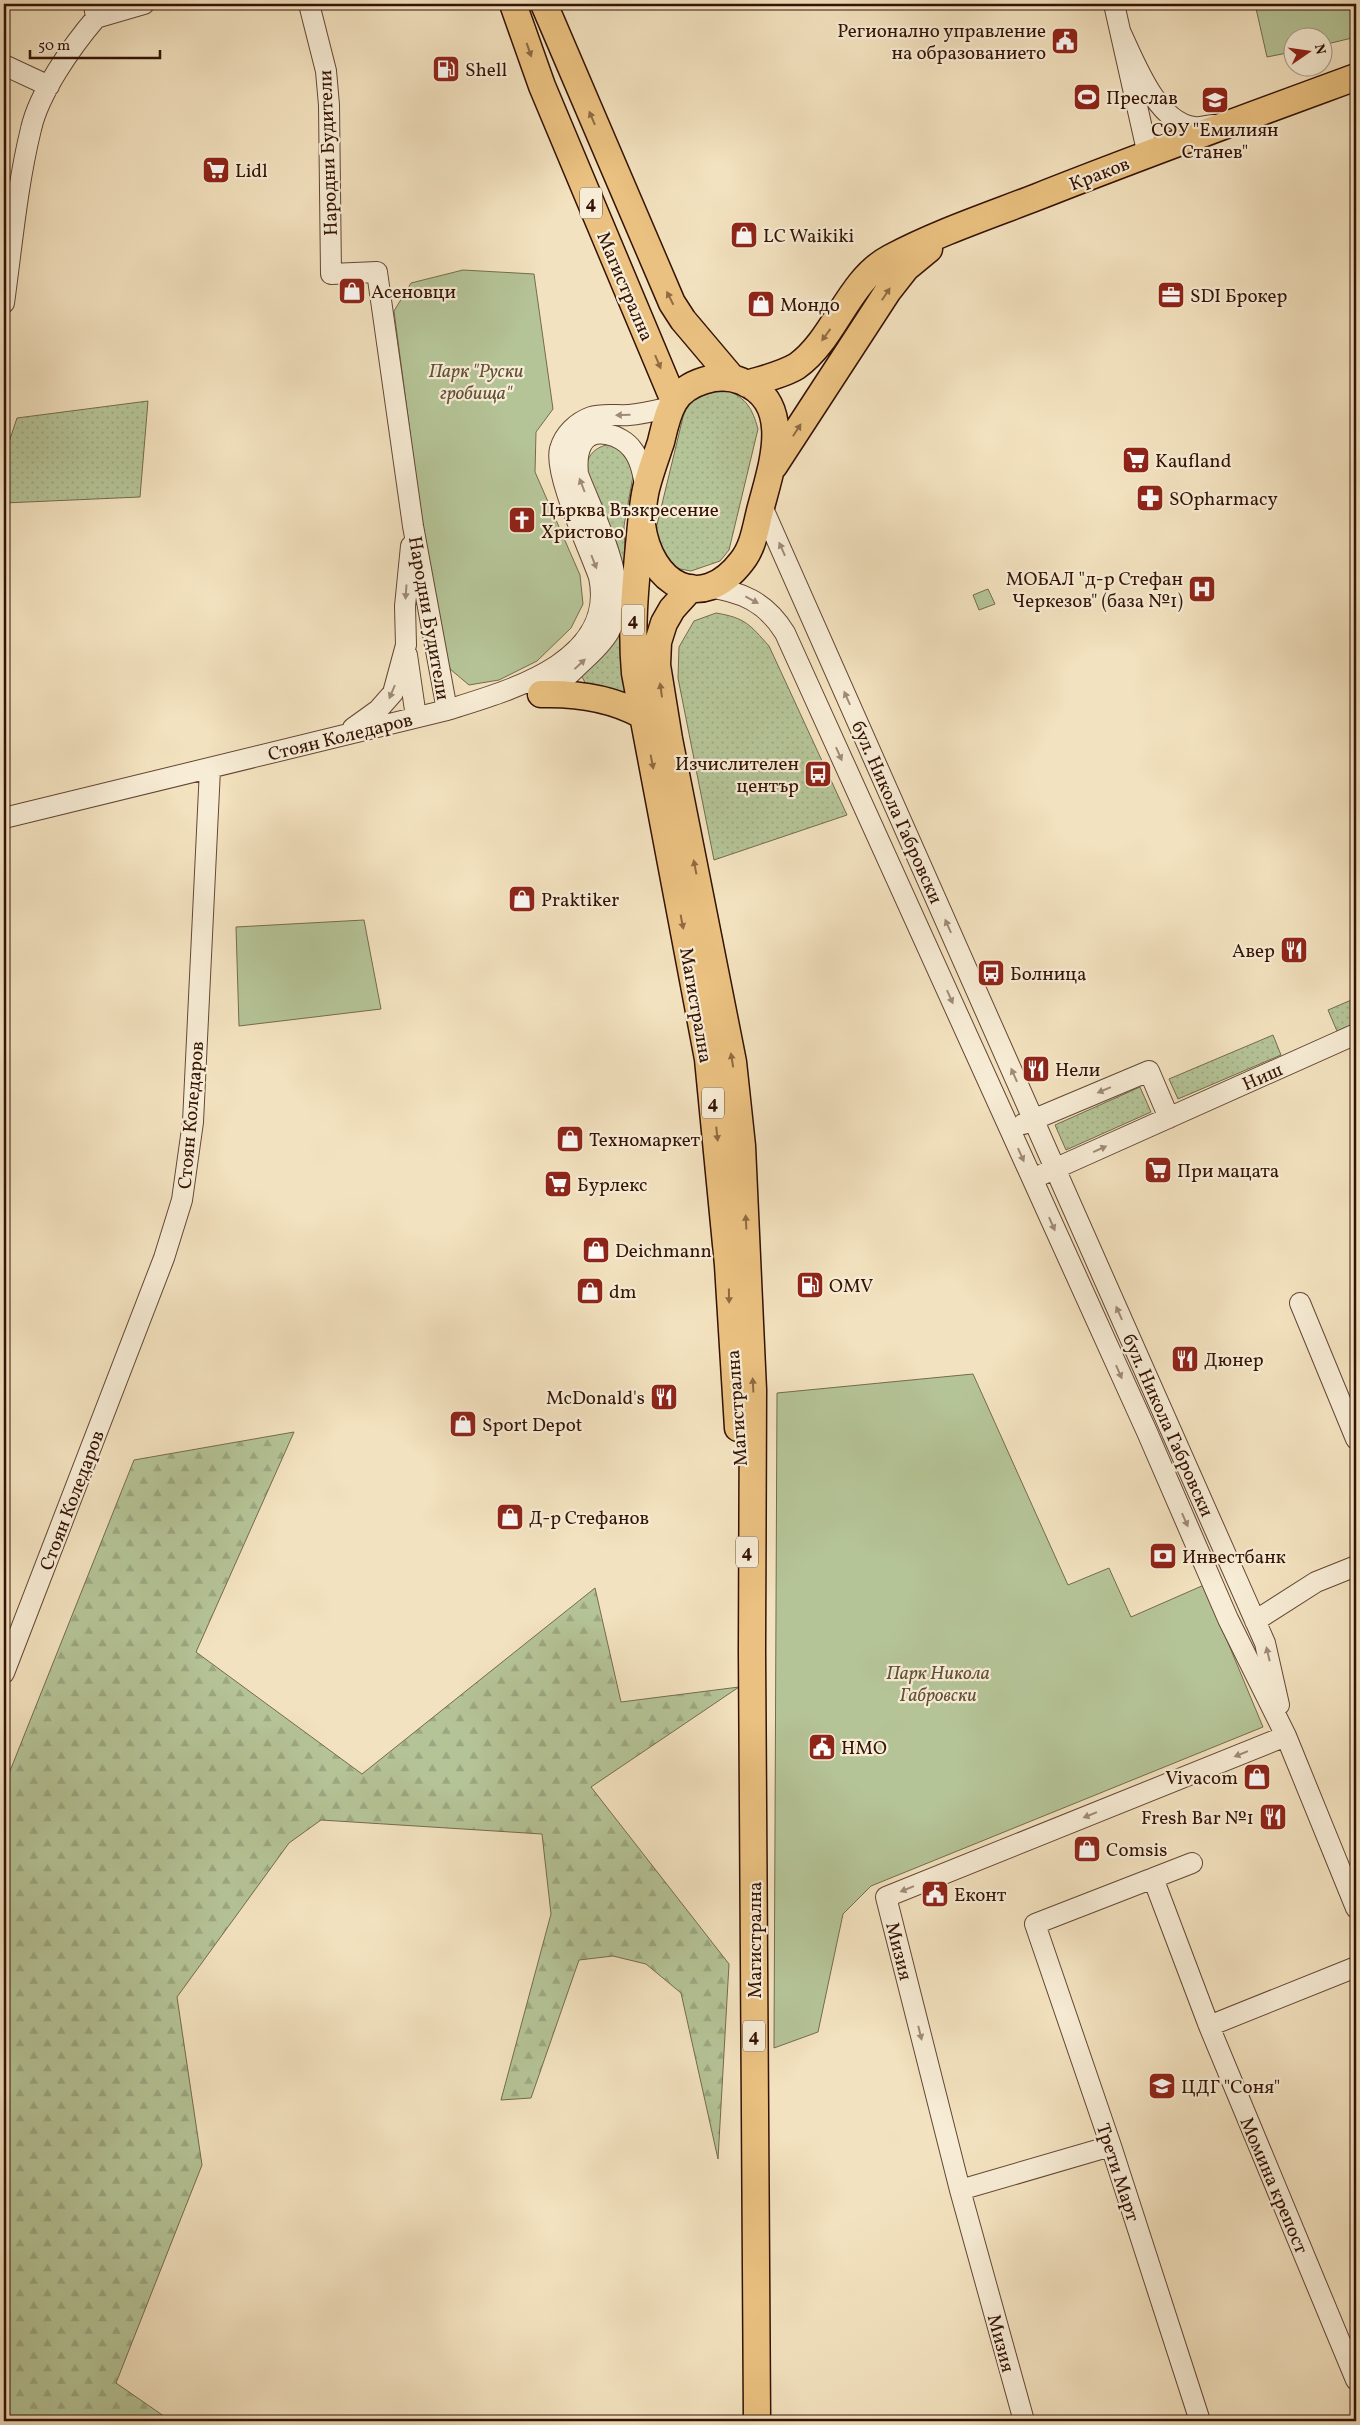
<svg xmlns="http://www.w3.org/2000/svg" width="1360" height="2425" font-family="Vollkorn,serif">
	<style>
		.grass { fill: url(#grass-dots); stroke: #746b4e }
		.forest { fill: url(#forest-firs); stroke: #746b4e }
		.park { fill: #b5c497; stroke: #746b4e }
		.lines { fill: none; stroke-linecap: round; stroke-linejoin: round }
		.minor-casing { stroke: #644634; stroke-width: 22 }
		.major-casing { stroke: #341205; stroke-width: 29 }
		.minor { stroke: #f7ecd5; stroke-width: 20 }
		.major { stroke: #eac180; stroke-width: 26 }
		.oneway { fill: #8f6a42 }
		.oneway2 { fill: #9f8a77 }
		.labels { text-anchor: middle; stroke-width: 4.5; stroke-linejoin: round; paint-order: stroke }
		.shield { fill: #f7ecd5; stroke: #6e5343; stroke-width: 1 }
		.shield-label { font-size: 18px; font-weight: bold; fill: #341205 }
		.poi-label { font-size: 19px; fill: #341205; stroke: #f7ecd5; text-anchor: start }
		.street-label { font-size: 19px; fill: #341205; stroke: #f7ecd5 }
		.park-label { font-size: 19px; font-style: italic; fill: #615038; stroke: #f7ecd5 }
	</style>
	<defs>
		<pattern id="grass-dots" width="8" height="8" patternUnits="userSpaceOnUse" patternTransform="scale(1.25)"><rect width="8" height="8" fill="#b5c497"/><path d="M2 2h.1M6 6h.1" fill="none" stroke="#9ca781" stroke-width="1.8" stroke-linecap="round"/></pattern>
		<pattern id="forest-firs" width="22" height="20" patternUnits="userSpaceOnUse" patternTransform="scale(1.25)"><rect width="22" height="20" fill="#b5c497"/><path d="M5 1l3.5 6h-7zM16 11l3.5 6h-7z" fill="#9ca781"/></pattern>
	</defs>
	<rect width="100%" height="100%" fill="#f3e2bf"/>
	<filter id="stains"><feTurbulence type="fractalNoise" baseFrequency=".004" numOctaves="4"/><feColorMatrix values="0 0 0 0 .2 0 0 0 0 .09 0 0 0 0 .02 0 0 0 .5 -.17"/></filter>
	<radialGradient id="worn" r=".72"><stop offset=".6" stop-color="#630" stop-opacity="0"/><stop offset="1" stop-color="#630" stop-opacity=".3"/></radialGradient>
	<path class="grass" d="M727,390C747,399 752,408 758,429L729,550L720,561L691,571L675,568L663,558L656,529L683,417C690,395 707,393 727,390Z
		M148,401L140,497L4,503V457L17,418Z
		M611,444L627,452L633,476L624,526L631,694L625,698L587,686L582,677L624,569L617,544L585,473C587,455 594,447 611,444Z
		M716,613C746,618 750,625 769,646L847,815L714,860L678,678L679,647L694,621Z
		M1356,998V1023L1337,1031L1328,1010Z
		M1273,1035L1281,1055L1178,1099L1169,1079Z
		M1140,1087L1151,1112L1066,1150L1055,1125Z"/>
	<path class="forest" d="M294,1432L196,1652L362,1774L595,1588L621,1702L739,1687L591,1787L729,1964L718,2159L681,1993L646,1964L613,1956L579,1960L531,2098L501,2100L551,1914L542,1834L321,1820L289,1843L177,1997L202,2165L116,2383L171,2421H4V1786L134,1460Z"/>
	<path class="park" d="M1255,4H1356V37L1323,45L1322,38H1292V52L1267,57Z
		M463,270L534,274L553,409L536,432L535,472L580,575L583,604L571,628L537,661L499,680L469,685L450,669L440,626L420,508L394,311L411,283Z
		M988,589L995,604L979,610L973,595Z
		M364,920L381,1009L239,1026L236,927Z
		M973,1374L1068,1585L1109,1568L1131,1617L1204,1585L1263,1727L871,1886L843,1914L818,2032L774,2048L777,1393Z"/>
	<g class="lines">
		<g class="minor-casing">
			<path id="minor" d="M309,4L326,71L329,105L331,274L377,272L413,526L447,710
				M1114,4L1148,155
				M96,18L144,4
				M1120,31C1134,60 1156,122 1194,127C1200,128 1208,125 1214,125
				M4,65L49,86
				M4,303C12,246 17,186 31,129C39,93 72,46 96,18L94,4
				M761,504L1265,1643L1279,1705
				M706,587C741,591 766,602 785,633L1147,1432L1228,1619L1286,1736L1356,1908
				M407,655L416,717
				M538,694C553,691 570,674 581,663C591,654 602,644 609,632C634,588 594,517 578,474C577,464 577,453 582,444C592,425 622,435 632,449C641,460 643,475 646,489
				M353,728L378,710L393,693L406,645L405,606L411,546
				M4,818L447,710C508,691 617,662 599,577C590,551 553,472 560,449C564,434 577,422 591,417C603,413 617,416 629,415C643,414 658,410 671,407
				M1023,1124L1149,1071L1169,1118
				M1043,1174L1356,1034
				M1300,1303L1356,1439
				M1255,1621L1316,1582L1356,1566
				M4,1673L164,1258L182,1200L193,1122L210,769
				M1192,1863L1035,1924L1111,2146L1200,2421
				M1153,1878L1209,2026L1356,2380
				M1209,2026L1356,1967
				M960,2190L1111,2146
				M1024,2421L960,2190L886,1897L1286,1736"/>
		</g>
		<g class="major-casing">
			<path id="major" d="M513,4L542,86L674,401
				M544,4L672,303L683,320L732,378
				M747,384C763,379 782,375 797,366C835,339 848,280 890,258C937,233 988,216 1037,197C1143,155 1250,116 1356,77
				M774,466L888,291L906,268L929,249
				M642,525C650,584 701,615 742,561C754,546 756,525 761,507C772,465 795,402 741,381C719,372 686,382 674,402C667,414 664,429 661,442C656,457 650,473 646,489C642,507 641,527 639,545C635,589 631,630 635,673L708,1059L728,1265L738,1428
				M691,588L672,609L664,623L658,642L657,665L669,739L733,1062L742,1146L753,1390L752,1651L757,2421
				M541,694C577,693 611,698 642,715"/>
		</g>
		<use href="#minor" class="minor"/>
		<use href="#major" class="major"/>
	</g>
	<defs><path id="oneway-solid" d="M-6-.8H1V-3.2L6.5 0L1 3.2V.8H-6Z" transform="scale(1.25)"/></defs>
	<g class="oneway">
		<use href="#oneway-solid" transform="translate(529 50) rotate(71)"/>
		<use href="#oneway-solid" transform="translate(592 118) rotate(-113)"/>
		<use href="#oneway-solid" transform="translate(886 294) rotate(-56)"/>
		<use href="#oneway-solid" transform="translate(670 298) rotate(-117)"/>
		<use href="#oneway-solid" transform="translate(826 335) rotate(126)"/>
		<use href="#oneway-solid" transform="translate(658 362) rotate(67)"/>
		<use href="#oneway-solid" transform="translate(797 430) rotate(-57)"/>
		<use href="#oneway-solid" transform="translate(661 690) rotate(-98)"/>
		<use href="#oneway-solid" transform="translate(652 762) rotate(79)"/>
		<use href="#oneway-solid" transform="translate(695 867) rotate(-101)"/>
		<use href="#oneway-solid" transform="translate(682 922) rotate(79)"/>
		<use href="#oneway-solid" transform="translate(732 1060) rotate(-99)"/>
		<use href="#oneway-solid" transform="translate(717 1134) rotate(84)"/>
		<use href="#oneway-solid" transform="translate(746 1222) rotate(-93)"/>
		<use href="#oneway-solid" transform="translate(729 1296) rotate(89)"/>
		<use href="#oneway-solid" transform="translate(753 1385) rotate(-93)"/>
	</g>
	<g class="oneway2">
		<use href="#oneway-solid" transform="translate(623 415) rotate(179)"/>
		<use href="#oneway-solid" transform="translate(582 485) rotate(-111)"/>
		<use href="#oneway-solid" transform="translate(782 549) rotate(-114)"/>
		<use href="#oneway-solid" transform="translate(594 562) rotate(69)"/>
		<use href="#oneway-solid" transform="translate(406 592) rotate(94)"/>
		<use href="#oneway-solid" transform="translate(752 600) rotate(28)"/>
		<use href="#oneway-solid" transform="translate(580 664) rotate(-43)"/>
		<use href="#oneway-solid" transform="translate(392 692) rotate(113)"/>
		<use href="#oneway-solid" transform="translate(847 698) rotate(-114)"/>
		<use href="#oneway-solid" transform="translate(839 754) rotate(66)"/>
		<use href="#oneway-solid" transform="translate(948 926) rotate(-114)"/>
		<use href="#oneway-solid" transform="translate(950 997) rotate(66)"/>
		<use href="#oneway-solid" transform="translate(1014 1075) rotate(-114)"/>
		<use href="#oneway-solid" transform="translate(1104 1090) rotate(157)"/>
		<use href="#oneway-solid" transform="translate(1100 1149) rotate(-24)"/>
		<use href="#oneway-solid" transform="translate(1021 1155) rotate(66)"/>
		<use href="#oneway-solid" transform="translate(1052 1224) rotate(66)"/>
		<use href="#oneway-solid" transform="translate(1119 1313) rotate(-114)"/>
		<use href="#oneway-solid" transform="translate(1119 1372) rotate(66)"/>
		<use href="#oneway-solid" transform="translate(1185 1520) rotate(66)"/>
		<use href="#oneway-solid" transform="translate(1268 1654) rotate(-103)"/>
		<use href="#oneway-solid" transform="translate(1241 1754) rotate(158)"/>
		<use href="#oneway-solid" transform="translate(1090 1815) rotate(158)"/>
		<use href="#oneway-solid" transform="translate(907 1889) rotate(158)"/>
		<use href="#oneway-solid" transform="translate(920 2033) rotate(76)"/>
	</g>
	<defs>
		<g id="civic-square" transform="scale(1.4375)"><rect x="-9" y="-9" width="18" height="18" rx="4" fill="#8f2418" stroke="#f7ecd5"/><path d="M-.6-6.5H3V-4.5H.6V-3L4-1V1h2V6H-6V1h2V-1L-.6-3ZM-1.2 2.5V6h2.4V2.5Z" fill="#fff"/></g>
		<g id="fuel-square" transform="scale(1.4375)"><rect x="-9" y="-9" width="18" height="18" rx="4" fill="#8f2418" stroke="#f7ecd5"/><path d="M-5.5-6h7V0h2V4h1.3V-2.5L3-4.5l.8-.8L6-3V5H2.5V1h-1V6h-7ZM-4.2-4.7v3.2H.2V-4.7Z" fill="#fff"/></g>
		<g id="stadium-square" transform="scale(1.4375)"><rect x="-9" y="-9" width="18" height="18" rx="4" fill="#8f2418" stroke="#f7ecd5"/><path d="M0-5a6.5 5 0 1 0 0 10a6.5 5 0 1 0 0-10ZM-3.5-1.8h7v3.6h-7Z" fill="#fff"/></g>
		<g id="school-square" transform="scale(1.4375)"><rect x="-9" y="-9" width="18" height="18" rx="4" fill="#8f2418" stroke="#f7ecd5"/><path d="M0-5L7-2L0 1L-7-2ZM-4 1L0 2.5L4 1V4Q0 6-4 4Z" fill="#fff"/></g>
		<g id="supermarket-square" transform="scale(1.4375)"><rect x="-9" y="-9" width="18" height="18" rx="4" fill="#8f2418" stroke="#f7ecd5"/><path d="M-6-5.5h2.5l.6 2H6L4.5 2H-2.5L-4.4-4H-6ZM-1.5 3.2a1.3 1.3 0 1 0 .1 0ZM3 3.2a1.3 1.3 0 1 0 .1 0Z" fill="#fff"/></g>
		<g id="shop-square" transform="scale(1.4375)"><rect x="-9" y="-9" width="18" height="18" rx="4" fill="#8f2418" stroke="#f7ecd5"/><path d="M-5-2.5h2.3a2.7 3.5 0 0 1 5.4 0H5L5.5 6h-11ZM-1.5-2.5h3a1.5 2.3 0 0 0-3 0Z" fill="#fff"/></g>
		<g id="office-square" transform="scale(1.4375)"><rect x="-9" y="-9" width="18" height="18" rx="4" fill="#8f2418" stroke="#f7ecd5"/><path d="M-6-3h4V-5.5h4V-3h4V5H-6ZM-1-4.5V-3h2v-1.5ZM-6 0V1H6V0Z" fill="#fff"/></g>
		<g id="pharmacy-square" transform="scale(1.4375)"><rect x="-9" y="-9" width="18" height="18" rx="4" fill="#8f2418" stroke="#f7ecd5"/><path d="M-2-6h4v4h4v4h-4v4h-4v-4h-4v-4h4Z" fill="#fff"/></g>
		<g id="church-square" transform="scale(1.4375)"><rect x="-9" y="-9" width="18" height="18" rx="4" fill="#8f2418" stroke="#f7ecd5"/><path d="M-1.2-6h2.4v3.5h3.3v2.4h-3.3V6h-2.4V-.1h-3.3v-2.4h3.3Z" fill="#fff"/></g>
		<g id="hospital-square" transform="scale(1.4375)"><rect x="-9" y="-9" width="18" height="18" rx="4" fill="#8f2418" stroke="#f7ecd5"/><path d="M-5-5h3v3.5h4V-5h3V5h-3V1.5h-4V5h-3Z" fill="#fff"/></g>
		<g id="bus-square" transform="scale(1.4375)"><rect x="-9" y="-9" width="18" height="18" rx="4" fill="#8f2418" stroke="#f7ecd5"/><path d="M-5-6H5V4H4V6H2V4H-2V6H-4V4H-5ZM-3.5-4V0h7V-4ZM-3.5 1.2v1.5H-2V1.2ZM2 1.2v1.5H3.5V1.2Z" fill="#fff"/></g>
		<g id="restaurant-square" transform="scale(1.4375)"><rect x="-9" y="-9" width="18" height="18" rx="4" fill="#8f2418" stroke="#f7ecd5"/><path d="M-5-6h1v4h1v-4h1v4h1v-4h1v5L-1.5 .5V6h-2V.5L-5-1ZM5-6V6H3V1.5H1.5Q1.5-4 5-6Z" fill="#fff"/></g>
		<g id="bank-square" transform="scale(1.4375)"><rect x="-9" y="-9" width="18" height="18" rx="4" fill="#8f2418" stroke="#f7ecd5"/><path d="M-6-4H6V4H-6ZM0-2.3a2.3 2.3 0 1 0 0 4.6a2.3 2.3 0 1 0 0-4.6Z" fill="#fff"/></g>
	</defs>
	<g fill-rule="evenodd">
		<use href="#civic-square" x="1065" y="41"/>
		<use href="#fuel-square" x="446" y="69"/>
		<use href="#stadium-square" x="1087" y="97"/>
		<use href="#school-square" x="1215" y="100"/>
		<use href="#supermarket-square" x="216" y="170"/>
		<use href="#shop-square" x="744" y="235"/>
		<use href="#shop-square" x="352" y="291"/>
		<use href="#office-square" x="1171" y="295"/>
		<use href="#shop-square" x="761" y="304"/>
		<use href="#supermarket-square" x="1136" y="460"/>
		<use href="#pharmacy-square" x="1150" y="498"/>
		<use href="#church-square" x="522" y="520"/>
		<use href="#hospital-square" x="1202" y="589"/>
		<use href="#bus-square" x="818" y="774"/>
		<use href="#shop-square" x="522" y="899"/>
		<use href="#restaurant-square" x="1294" y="950"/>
		<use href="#bus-square" x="991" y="973"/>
		<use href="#restaurant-square" x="1036" y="1069"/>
		<use href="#shop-square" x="570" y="1139"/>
		<use href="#supermarket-square" x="1158" y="1170"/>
		<use href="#supermarket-square" x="558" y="1184"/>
		<use href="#shop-square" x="596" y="1250"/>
		<use href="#fuel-square" x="810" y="1285"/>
		<use href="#shop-square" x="590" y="1291"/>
		<use href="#restaurant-square" x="1185" y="1359"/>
		<use href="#restaurant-square" x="664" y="1397"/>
		<use href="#shop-square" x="463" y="1424"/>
		<use href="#shop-square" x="510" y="1517"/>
		<use href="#bank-square" x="1163" y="1556"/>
		<use href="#civic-square" x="822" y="1747"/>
		<use href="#shop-square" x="1257" y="1777"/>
		<use href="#restaurant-square" x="1273" y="1817"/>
		<use href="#shop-square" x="1087" y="1849"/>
		<use href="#civic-square" x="935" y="1894"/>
		<use href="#school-square" x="1162" y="2086"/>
	</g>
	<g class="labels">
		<g class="shield">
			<rect x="580" y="187.5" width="22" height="31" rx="4"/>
			<rect x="622" y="604.5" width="22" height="31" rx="4"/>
			<rect x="702" y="1087.5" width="22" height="31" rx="4"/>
			<rect x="736" y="1536.5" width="22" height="31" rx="4"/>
			<rect x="743" y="2020.5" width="22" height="31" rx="4"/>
		</g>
		<g class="shield-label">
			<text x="591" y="209">4</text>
			<text x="633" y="626">4</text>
			<text x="713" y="1109">4</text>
			<text x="747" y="1558">4</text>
			<text x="754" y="2042">4</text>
		</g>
		<g class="poi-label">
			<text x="1046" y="37" text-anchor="end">Регионално управление<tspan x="1046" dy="22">на образованието</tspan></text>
			<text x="465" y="76">Shell</text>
			<text x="1106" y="104">Преслав</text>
			<text x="1215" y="136" text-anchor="middle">СОУ "Емилиян<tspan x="1215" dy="22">Станев"</tspan></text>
			<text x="235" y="177">Lidl</text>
			<text x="763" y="242">LC Waikiki</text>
			<text x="371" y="298">Асеновци</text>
			<text x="1190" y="302">SDI Брокер</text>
			<text x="780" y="311">Мондо</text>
			<text x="1155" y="467">Kaufland</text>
			<text x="1169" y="505">SOpharmacy</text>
			<text x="541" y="516">Църква Възкресение<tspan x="541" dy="22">Христово</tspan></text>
			<text x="1183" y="585" text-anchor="end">МОБАЛ "д-р Стефан<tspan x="1183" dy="22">Черкезов" (база №1)</tspan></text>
			<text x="799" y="770" text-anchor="end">Изчислителен<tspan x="799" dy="22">център</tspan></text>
			<text x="541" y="906">Praktiker</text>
			<text x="1275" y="957" text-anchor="end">Авер</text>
			<text x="1010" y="980">Болница</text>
			<text x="1055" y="1076">Нели</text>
			<text x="589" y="1146">Техномаркет</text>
			<text x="1177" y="1177">При мацата</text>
			<text x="577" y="1191">Бурлекс</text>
			<text x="615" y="1257">Deichmann</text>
			<text x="829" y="1292">OMV</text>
			<text x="609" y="1298">dm</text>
			<text x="1204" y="1366">Дюнер</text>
			<text x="645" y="1404" text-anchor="end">McDonald's</text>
			<text x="482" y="1431">Sport Depot</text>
			<text x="529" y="1524">Д-р Стефанов</text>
			<text x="1182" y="1563">Инвестбанк</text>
			<text x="841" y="1754">HMO</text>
			<text x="1238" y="1784" text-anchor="end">Vivacom</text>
			<text x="1254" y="1824" text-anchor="end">Fresh Bar №1</text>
			<text x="1106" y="1856">Comsis</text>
			<text x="954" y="1901">Еконт</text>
			<text x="1181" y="2093">ЦДГ "Соня"</text>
		</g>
		<g class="street-label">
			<text transform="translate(327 153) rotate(-92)" y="7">Народни Будители</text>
			<text transform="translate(1099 173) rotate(-21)" y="7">Краков</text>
			<text transform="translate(626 286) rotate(67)" y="7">Магистрална</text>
			<text transform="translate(430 618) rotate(80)" y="7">Народни Будители</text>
			<text transform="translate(340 736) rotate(-14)" y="7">Стоян Коледаров</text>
			<text transform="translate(898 812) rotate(66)" y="7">бул. Никола Габровски</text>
			<text transform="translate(697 1005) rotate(80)" y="7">Магистрална</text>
			<text transform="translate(1262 1076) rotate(-24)" y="7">Ниш</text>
			<text transform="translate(190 1115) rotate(-85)" y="7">Стоян Коледаров</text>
			<text transform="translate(736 1408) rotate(-94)" y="7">Магистрална</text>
			<text transform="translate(1169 1425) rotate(66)" y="7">бул. Никола Габровски</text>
			<text transform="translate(71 1500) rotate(-69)" y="7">Стоян Коледаров</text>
			<text transform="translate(754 1940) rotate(-90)" y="7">Магистрална</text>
			<text transform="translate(900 1951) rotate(76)" y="7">Мизия</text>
			<text transform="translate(1119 2172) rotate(72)" y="7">Трети Март</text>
			<text transform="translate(1275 2185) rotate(67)" y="7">Момина крепост</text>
			<text transform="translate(1002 2343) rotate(75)" y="7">Мизия</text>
		</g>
		<g class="park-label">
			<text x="476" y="377">Парк "Руски<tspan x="476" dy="22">гробища"</tspan></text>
			<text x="938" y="1679">Парк Никола<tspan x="938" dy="22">Габровски</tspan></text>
		</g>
	</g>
	<rect width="1360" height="2425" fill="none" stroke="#f3e2bf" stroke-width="20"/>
	<rect x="5" y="5" width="1350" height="2415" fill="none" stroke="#341205" stroke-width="2.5"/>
	<rect x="10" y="10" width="1340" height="2405" fill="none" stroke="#341205"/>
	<g transform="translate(1308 52) rotate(77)"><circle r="24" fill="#f7ecd5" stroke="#a99582"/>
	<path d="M0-4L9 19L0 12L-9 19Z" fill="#8f2418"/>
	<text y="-8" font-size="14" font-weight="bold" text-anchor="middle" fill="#341205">N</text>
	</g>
	<path d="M30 50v8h130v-8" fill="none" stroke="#341205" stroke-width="2.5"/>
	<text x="38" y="50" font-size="15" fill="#341205" stroke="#f7ecd5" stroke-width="4" paint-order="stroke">50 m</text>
	<rect width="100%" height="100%" filter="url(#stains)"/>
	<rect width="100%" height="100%" fill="url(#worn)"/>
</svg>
